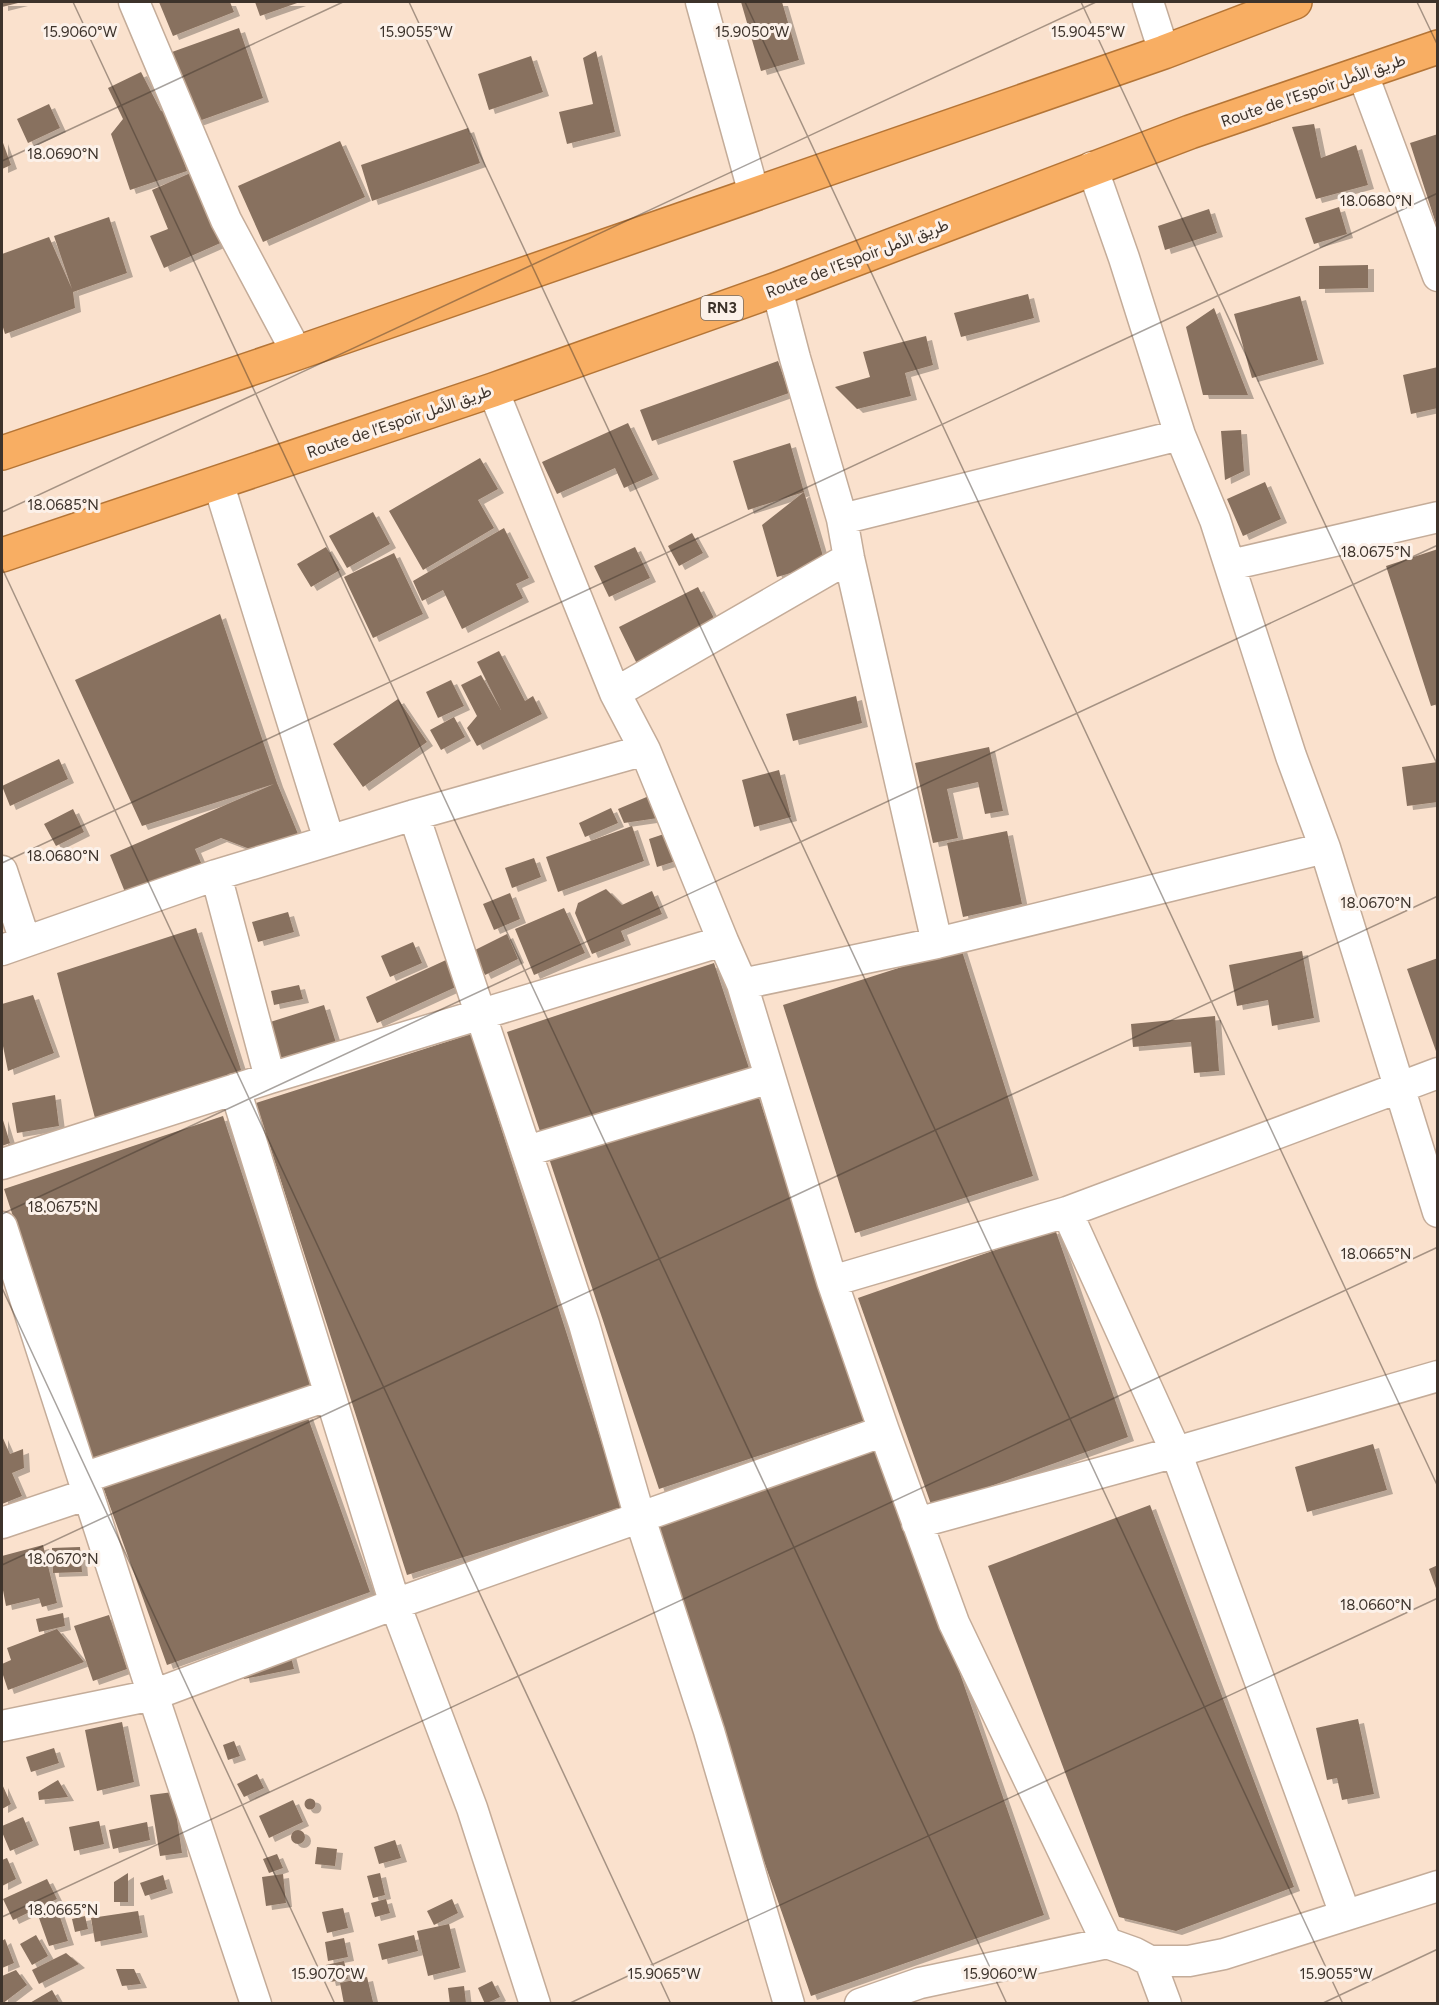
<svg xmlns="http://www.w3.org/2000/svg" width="1439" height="2005" font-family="Figtree,Vazirmatn,sans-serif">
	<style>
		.building { fill: #88715f; filter: url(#shadow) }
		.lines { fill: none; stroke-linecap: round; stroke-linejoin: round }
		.minor-casing { stroke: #c4ac99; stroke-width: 33 }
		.trunk-casing { stroke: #b57536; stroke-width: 36 }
		.minor { stroke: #fff; stroke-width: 30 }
		.trunk { stroke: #f8ae63; stroke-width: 33 }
		.ticks { fill: none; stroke: #3d332b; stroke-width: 1.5; stroke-opacity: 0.45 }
		.labels { text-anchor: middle; stroke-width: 6; stroke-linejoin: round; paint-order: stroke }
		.shield { fill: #fcf1e9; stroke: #766c64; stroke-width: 1.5 }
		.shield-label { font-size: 15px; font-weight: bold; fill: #3d332b }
		.street-label { font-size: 16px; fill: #3d332b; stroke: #fcf1e9 }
		.ticks-label { font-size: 15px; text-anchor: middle; fill: #3d332b; stroke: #fcf1e9; stroke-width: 6; stroke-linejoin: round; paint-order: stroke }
	</style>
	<defs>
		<filter id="shadow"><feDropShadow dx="6" dy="4" stdDeviation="0" flood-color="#0004"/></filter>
	</defs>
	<rect width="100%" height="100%" fill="#fae1cd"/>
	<path class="building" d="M2,2H22L2,7Z
		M159,2H230L234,12L173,36Z
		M255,2H300L260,16Z
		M741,2H782L799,60L761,71Z
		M239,28L263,98L196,122L172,52Z
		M596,51L615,132L567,144L559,112L593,104L583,58Z
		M531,56L543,92L489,110L478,74Z
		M141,72L161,111L167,112L187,171L130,190L111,134L123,119L108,88Z
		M49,104L60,128L28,143L17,119Z
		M1314,124L1321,158L1356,145L1368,185L1316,199L1292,127Z
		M468,128L480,163L372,201L361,165Z
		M1438,134V227H1437L1410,143Z
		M2,140L11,165L2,169Z
		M340,141L365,197L263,242L238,186Z
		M195,171L225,241L164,268L150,236L168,229L152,190Z
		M1339,207L1347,234L1314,244L1305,218Z
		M1209,209L1217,233L1165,250L1158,226Z
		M109,217L127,273L73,292L75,308L5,334L2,324V254L49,237L72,289L54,236Z
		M1368,265V288L1319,289V266Z
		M1028,294L1034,318L961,337L954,313Z
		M1300,296L1318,360L1252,378L1234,314Z
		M1214,308L1248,395H1203L1186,327Z
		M926,336L933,365L905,373L911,396L857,409L835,387L870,377L863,352Z
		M778,361L789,393L652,441L640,410Z
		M1438,367V408L1411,414L1403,375Z
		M628,423L653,475L624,488L615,468L557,494L542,462Z
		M1241,430L1244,471L1225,480L1221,431Z
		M790,443L804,492L748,510L733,461Z
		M480,458L498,489L478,500L494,528L423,570L389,511Z
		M1265,482L1281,519L1243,536L1227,499Z
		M804,492L825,563L777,577L762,525Z
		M373,512L390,544L347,568L329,536Z
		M504,528L529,578L516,584L523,598L462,629L443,590L422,601L413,581Z
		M692,533L703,553L679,566L668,546Z
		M326,547L340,570L311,587L297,564Z
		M635,547L650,578L609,597L594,566Z
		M1438,549V704L1431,706L1386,566Z
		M394,553L423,614L373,638L344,577Z
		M698,587L718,626L638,666L619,627Z
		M220,614L277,783L298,834L255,851L221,838L195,849L202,865L127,897L110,855L274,784L142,826L75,680Z
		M499,651L525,701L533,696L542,714L477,746L467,728L477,716L461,685L481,675L501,710L477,662Z
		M451,680L464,706L438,718L426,692Z
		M856,696L862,723L793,741L786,714Z
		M398,699L427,742L363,787L333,744Z
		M454,717L465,737L441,750L430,730Z
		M989,747L1003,811L985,814L978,782L947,789L958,838L933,843L915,763Z
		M59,759L68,779L10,806L2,786Z
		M1438,762V802L1407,806L1402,767Z
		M779,770L791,817L754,827L742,780Z
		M649,796L658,818L624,823L618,809Z
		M611,808L618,823L585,837L579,823Z
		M73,809L84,832L56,846L44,824Z
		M632,826L644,861L558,892L546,857Z
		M1007,831L1022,904L963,917L947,843Z
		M667,833L676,861L657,867L649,839Z
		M534,858L541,877L512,888L505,868Z
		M606,889L622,905L652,891L662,914L621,931L625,941L592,954L575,913L578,903Z
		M510,893L520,919L494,930L483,904Z
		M564,908L585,953L534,975L515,929Z
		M288,912L294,932L258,942L252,922Z
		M196,928L242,1073L95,1118L57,973Z
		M507,934L518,959L485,975L473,951Z
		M413,942L422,963L390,977L381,956Z
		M961,948L1033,1176L855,1233L783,1005Z
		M1302,951L1314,1018L1272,1026L1268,1000L1237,1006L1229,965Z
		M1438,958V1054H1437L1407,969Z
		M446,960L458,986L377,1023L366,997Z
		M714,963L866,1420L659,1489L507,1032Z
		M299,985L303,999L274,1005L271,991Z
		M33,995L54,1053L8,1071L2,1041V1004Z
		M324,1005L337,1046L277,1065L264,1024Z
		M1215,1016L1219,1071L1194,1073L1191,1042L1133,1047L1131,1024Z
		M471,1034L622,1507L407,1575L256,1103Z
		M55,1095L59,1126L17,1133L12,1103Z
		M223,1116L313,1390L94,1462L4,1189Z
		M2,1117L10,1143L2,1146Z
		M1055,1229L1128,1437L932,1507L858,1298Z
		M307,1415L370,1592L167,1665L103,1487Z
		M2,1436L10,1454L23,1449L24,1468L12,1473L22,1496L2,1504Z
		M879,1441L1044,1915L811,1996L646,1523Z
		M1373,1444L1387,1490L1307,1512L1295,1467Z
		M1150,1505L1294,1887L1176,1931L1119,1917L988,1566Z
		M43,1545L57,1603L42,1607L39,1598L6,1606L2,1585V1556Z
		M80,1547L82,1572L53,1573L52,1548Z
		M1438,1565V1591H1437L1429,1569Z
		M63,1613L65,1626L39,1632L36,1619Z
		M109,1615L127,1669L93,1681L74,1626Z
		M57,1629L84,1662L8,1690L2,1672V1664L11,1660L7,1648Z
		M290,1653L294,1669L244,1679L240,1663Z
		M1358,1719L1374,1794L1342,1800L1337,1778L1327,1780L1316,1728Z
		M122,1722L134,1782L97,1791L85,1730Z
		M234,1741L240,1756L228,1760L223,1745Z
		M54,1748L59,1763L31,1772L26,1757Z
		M257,1774L264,1788L244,1797L237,1784Z
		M58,1780L68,1797L39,1800L38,1792Z
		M2,1784L11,1804L2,1809Z
		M173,1792L182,1853L160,1856L150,1795Z
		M304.5 1804a5.5 5.5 0 1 1 11 0a5.5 5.5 0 1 1-11 0Z
		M293,1800L303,1822L269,1838L259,1816Z
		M23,1817L33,1841L10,1851L2,1832V1826Z
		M99,1821L104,1844L74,1851L69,1827Z
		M147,1822L150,1840L113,1849L109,1830Z
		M291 1837a7 7 0 1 1 14 0a7 7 0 1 1-14 0Z
		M395,1840L401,1858L379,1864L374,1847Z
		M317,1847L337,1849L335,1866L315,1864Z
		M277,1854L283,1868L269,1873L263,1859Z
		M7,1858L16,1879L2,1886V1860Z
		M128,1873V1902H114V1882Z
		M380,1873L385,1895L373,1898L367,1876Z
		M283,1874L286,1903L266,1906L262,1877Z
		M163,1875L167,1889L145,1896L140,1883Z
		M47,1879L57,1899L13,1920L3,1899Z
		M386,1899L390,1913L375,1917L371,1903Z
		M452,1899L458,1913L434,1925L427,1911Z
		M343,1908L348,1928L327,1933L322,1912Z
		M58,1911L68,1941L49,1946L39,1918Z
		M138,1911L142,1933L95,1942L91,1918Z
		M85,1916L88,1929L75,1932L72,1919Z
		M449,1924L460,1968L428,1976L417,1931Z
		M36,1935L48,1956L32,1965L20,1944Z
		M414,1935L418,1951L382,1960L378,1944Z
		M344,1938L348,1957L328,1961L325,1942Z
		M5,1939L14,1963L2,1968V1941Z
		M66,1953L79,1964L39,1984L32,1970Z
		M344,1961L348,1979L330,1982L326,1965Z
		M116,1969H134L141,1984L122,1986Z
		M16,1970L27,1985L2,2004V1976Z
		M367,1977L373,2002L344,2004L340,1983Z
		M492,1981L500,1997L485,2004L478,1988Z
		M464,1986L466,2003L450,2004L448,1988Z
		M52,1990L60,2004H28Z"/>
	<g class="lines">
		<g class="minor-casing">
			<path id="minor" d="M134,2L226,220L297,353
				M701,2L754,194
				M1148,2L1164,52
				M1362,72L1438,276
				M1092,167L1124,258L1180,435L1215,520L1291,756L1325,848L1438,1212
				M777,289L795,358L842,519L849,558L937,943
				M218,482L329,840
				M842,519L1180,435
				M1230,565L1438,517
				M615,693L849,558
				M414,815L584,1324L640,1518L709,1731L789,2004
				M2,871L25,941
				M216,875L270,1078
				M2,950L216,875L414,815L645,750L615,693L493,390
				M742,984L937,943L1325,848
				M235,1089L395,1604L472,1808L535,2004
				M527,1151L770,1078
				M2,1164L270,1078L723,941L645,750
				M1067,1212L1176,1452L1345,1914
				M2,1227L153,1695L256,2004
				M832,1281L1067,1212L1438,1073
				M884,1431L954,1623L1107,1943
				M83,1478L330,1395
				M2,1523L88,1494
				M917,1523L1176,1452L1438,1376
				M2,1726L153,1695L395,1604L884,1431L832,1281L742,984L723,941
				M1150,1961L1166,2004
				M860,2004L920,1983L1107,1943L1135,1953L1150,1961H1189L1224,1954L1438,1886"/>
		</g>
		<g class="trunk-casing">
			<path id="trunk" d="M2,453L297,353L1164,52L1295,2
				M2,555L493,390L777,289L1190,132L1438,47"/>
		</g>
		<use href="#minor" class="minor"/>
		<use href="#trunk" class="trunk"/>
	</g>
	<path class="ticks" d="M73,2L1007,2004M409,2L1343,2004M745,2L1438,1487M1081,2L1438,766M1417,2L1438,46M2,161L343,2M2,512L1096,2M2,568L671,2004M2,863L1438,193M2,1214L1438,545M2,1288L335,2004M2,1565L1438,896M2,1917L1438,1247M568,2004L1438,1598M1321,2004L1438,1949"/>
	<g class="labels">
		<rect class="shield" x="701" y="296" width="42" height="24" rx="4.5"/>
		<g class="shield-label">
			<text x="722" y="313">RN3</text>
		</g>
		<g class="street-label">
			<text transform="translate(1313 90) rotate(-19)" y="6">Route de l’Espoir طريق الأمل</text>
			<text transform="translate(857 258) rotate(-21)" y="6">Route de l’Espoir طريق الأمل</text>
			<text transform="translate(399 421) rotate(-19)" y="6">Route de l’Espoir طريق الأمل</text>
		</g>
	</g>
	<g class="ticks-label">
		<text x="752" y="37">15.9050°W</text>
		<text x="1088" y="37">15.9045°W</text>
		<text x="80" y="37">15.9060°W</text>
		<text x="416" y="37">15.9055°W</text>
		<text x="63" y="159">18.0690°N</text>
		<text x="1376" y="206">18.0680°N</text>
		<text x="63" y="510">18.0685°N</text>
		<text x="1376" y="557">18.0675°N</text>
		<text x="63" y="861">18.0680°N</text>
		<text x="1376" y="908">18.0670°N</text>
		<text x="63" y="1212">18.0675°N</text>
		<text x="1376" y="1259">18.0665°N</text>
		<text x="63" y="1564">18.0670°N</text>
		<text x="1376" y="1610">18.0660°N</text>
		<text x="63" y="1915">18.0665°N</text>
		<text x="328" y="1979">15.9070°W</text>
		<text x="664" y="1979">15.9065°W</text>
		<text x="1000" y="1979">15.9060°W</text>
		<text x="1336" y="1979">15.9055°W</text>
	</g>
	<rect width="1439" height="2005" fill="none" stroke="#3d332b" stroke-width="6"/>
</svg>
